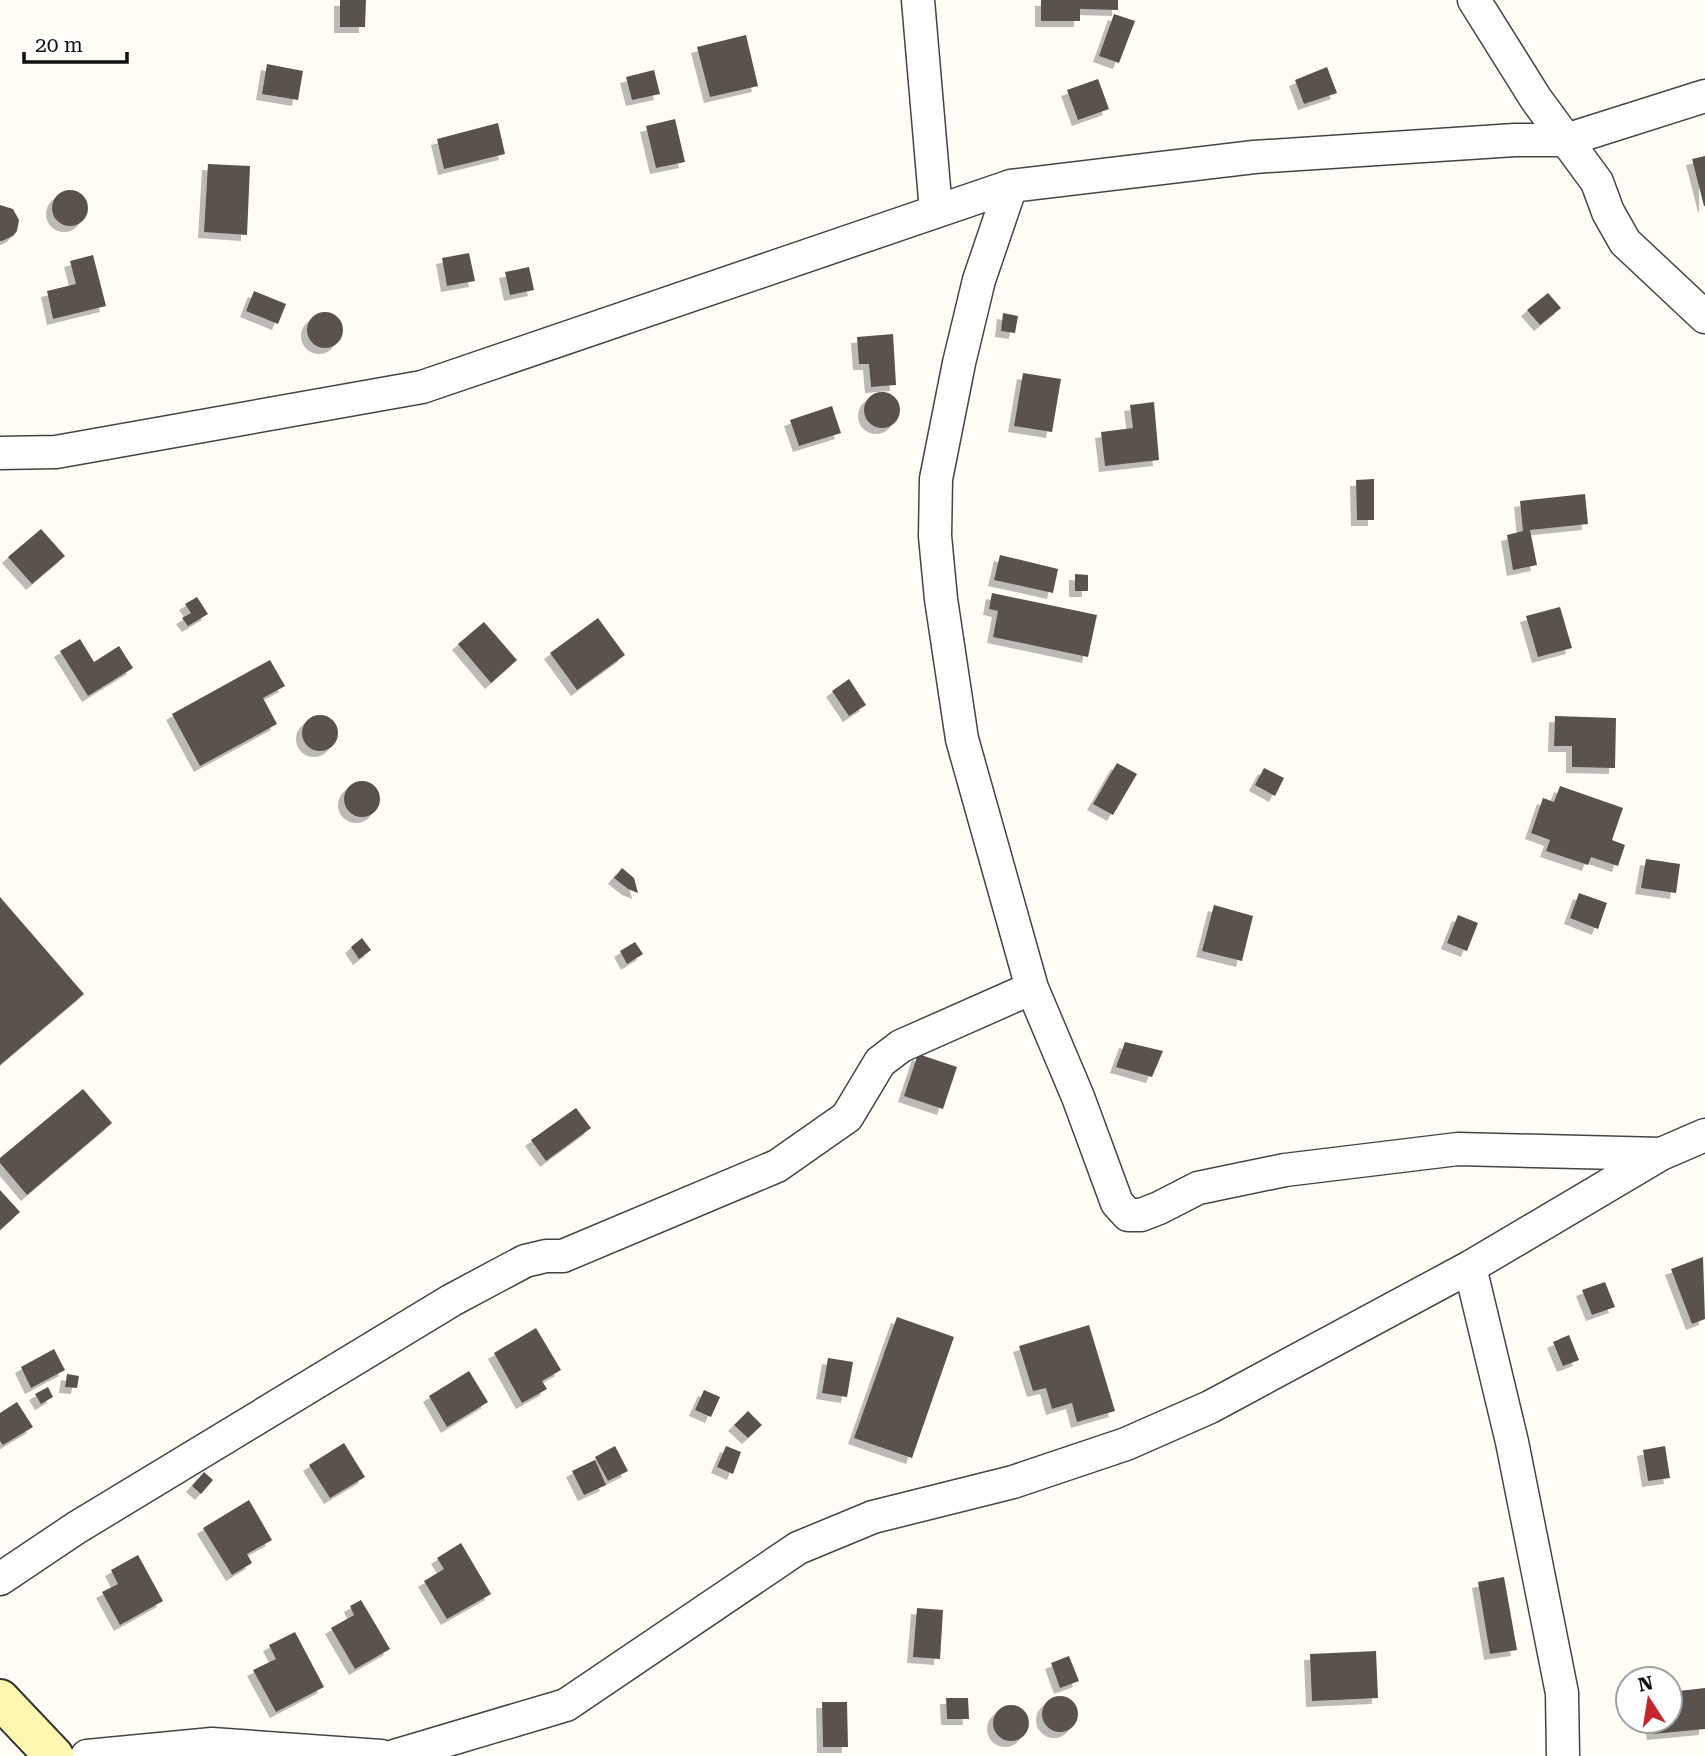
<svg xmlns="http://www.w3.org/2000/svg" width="1705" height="1756" font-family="'Roboto Serif',serif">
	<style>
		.building { fill: #5a524d; filter: url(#shadow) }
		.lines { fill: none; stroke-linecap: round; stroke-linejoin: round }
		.street-casing { stroke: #444; stroke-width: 35 }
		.secondary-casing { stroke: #333; stroke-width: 42 }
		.street { stroke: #fff; stroke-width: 32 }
		.secondary { stroke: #fff6b0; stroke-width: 38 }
	</style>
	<defs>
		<filter id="shadow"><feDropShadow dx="-6" dy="6" stdDeviation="0" flood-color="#0004"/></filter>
	</defs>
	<rect width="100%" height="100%" fill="#fffdf5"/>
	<path class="building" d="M340,0H366L365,27H340Z
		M1041,0H1118V10L1080,9V21H1041Z
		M1114,14L1135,21L1119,63L1099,56Z
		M746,35L758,86L710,97L697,47Z
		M267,64L303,71L298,100L262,94Z
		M1327,67L1337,93L1304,104L1295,80Z
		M654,70L660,94L632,100L626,77Z
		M1098,79L1109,109L1078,120L1067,90Z
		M675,119L685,162L656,168L646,126Z
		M498,123L505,154L444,169L437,139Z
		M1705,156V206H1704L1692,159Z
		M208,164L250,166L247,235L204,232Z
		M52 208a18 18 0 1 1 36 0a18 18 0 1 1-36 0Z
		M0,205L13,209L19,220L17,231L13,236L2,241H0Z
		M469,253L475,281L447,286L442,258Z
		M93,255L106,306L53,319L47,291L76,284L70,261Z
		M529,267L534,290L510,295L505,272Z
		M254,291L286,304L278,324L246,311Z
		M1548,293L1561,308L1540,325L1527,310Z
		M307 330a18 18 0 1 1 36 0a18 18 0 1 1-36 0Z
		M1003,313L1018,316L1015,333L1001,331Z
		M893,334L896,385L871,387L869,364H859L857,337Z
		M1023,373L1061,379L1052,432L1014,426Z
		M864 410a18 18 0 1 1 36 0a18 18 0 1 1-36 0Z
		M1154,402L1159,460L1105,466L1101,432L1133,428L1130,405Z
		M832,406L841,433L799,446L790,420Z
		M1374,479V520H1357L1356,480Z
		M1585,494L1588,524L1530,530L1537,565L1513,570L1507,535L1523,531L1520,501Z
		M41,529L65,556L32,584L8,557Z
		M1000,555L1058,569L1053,593L994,580Z
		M1075,574L1088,575V591H1075Z
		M992,593L1097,615L1088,657L993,637L998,611L989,609Z
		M197,597L208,614L188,626L182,618L191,613L185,604Z
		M1560,607L1572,648L1538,657L1526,616Z
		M598,618L625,655L577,690L550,653Z
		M484,622L517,660L491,683L458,644Z
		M80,639L94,662L119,646L133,668L88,696L60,651Z
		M270,660L285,686L263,698L277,724L200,766L172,714Z
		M849,679L866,705L849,716L832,691Z
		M302 733a18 18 0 1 1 36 0a18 18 0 1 1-36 0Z
		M1555,716L1616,718L1615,768L1572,767V746H1554Z
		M1117,763L1137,774L1113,815L1093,804Z
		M1264,768L1284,778L1275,796L1255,785Z
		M344 799a18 18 0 1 1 36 0a18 18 0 1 1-36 0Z
		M1560,786L1623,808L1612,840L1625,845L1618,866L1591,857L1588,865L1546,851L1550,840L1531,833L1543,798L1554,802Z
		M1646,859L1680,864L1676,893L1641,888Z
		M622,868L634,878L638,893L628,889L614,878Z
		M1579,893L1607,903L1598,929L1570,918Z
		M0,897L84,994L0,1065Z
		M1214,905L1253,916L1242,961L1202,951Z
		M1458,915L1478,923L1467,951L1447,943Z
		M362,938L371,950L359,959L351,947Z
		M635,942L643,954L627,964L620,951Z
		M1125,1042L1163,1051L1152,1077L1116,1067Z
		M918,1054L957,1067L943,1109L904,1096Z
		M83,1089L112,1123L27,1195L0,1163V1158Z
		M576,1108L591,1128L546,1161L531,1140Z
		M0,1190L20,1212L0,1230Z
		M1703,1257L1705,1319L1692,1324L1671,1269Z
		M1605,1282L1615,1307L1592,1315L1582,1290Z
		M897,1317L954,1337L912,1458L854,1438Z
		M1089,1325L1115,1411L1077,1422L1072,1403L1052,1409L1046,1388L1033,1391L1019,1346Z
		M536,1328L561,1370L542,1381L547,1389L522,1403L494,1353Z
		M1569,1335L1579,1360L1563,1366L1553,1342Z
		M54,1349L65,1370L31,1388L21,1367Z
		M828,1358L853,1362L847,1397L822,1393Z
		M469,1371L488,1402L447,1427L429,1396Z
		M67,1374L79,1376L77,1388L65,1387Z
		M48,1387L53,1397L41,1404L35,1394Z
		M704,1390L720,1397L711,1417L695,1410Z
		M17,1402L33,1427L3,1445L0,1441V1413Z
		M748,1411L762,1425L748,1438L734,1425Z
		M344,1443L365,1477L330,1498L309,1465Z
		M615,1446L628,1471L608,1481L595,1457Z
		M726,1446L741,1452L733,1474L717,1467Z
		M1665,1446L1670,1478L1648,1481L1643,1450Z
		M595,1460L606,1485L584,1495L572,1471Z
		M204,1472L213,1480L201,1494L192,1486Z
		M249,1500L272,1540L247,1554L252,1563L232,1575L203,1528Z
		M461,1543L491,1594L447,1619L424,1581L444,1569L437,1558Z
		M138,1555L163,1601L120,1625L102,1592L118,1584L111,1570Z
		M1504,1577L1517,1650L1490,1654L1478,1582Z
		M361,1600L390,1649L355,1669L331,1628L354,1615L350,1606Z
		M917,1608L943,1610L940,1659L913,1657Z
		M295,1632L324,1687L276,1712L253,1670L276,1659L269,1645Z
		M1376,1651L1378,1698L1312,1701L1310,1654Z
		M1069,1656L1079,1681L1060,1688L1051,1663Z
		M1705,1688V1729L1653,1734L1651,1721H1670V1692Z
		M1042 1714a18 18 0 1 1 36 0a18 18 0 1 1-36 0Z
		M946,1698H968L969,1719H947Z
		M822,1702H847L848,1747H823Z
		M993 1723a18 18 0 1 1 36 0a18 18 0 1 1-36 0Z"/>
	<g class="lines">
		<g class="street-casing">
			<path id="street" d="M918,0L936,211
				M1474,0L1536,99L1597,182L1608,212L1625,242L1705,317
				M1011,186L979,280L959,363L936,479L935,536L941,599L962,739L1032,988L1078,1097L1117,1203L1128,1215H1141L1159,1208L1198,1188L1285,1170L1458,1149L1661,1154
				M0,453L56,452L422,387L1011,186L1254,157L1515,140H1566L1705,96
				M1470,1267L1512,1442L1562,1693L1563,1756
				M0,1579L76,1528L452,1300L525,1261L546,1256H563L777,1166L847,1117L880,1062L901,1046L1032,988
				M87,1756L212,1744L381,1756
				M394,1756L566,1705L798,1548L873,1517L1013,1482L1126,1444L1210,1407L1470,1267L1661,1154L1705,1135"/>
		</g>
		<g class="secondary-casing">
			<path id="secondary" d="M0,1699L54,1756"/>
		</g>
		<use href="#street" class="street"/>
		<use href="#secondary" class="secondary"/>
	</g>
	<g transform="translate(1649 1700) rotate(348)"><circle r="33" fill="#ffffff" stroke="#a0a0a0" stroke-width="2"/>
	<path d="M0-5L12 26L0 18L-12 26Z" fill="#c4262e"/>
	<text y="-10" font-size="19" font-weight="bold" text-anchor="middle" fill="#111111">N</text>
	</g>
	<path d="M24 52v10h103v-10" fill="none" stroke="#111111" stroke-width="3.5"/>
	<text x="35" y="52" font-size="21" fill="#111111" stroke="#ffffff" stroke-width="5" paint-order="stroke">20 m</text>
</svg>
